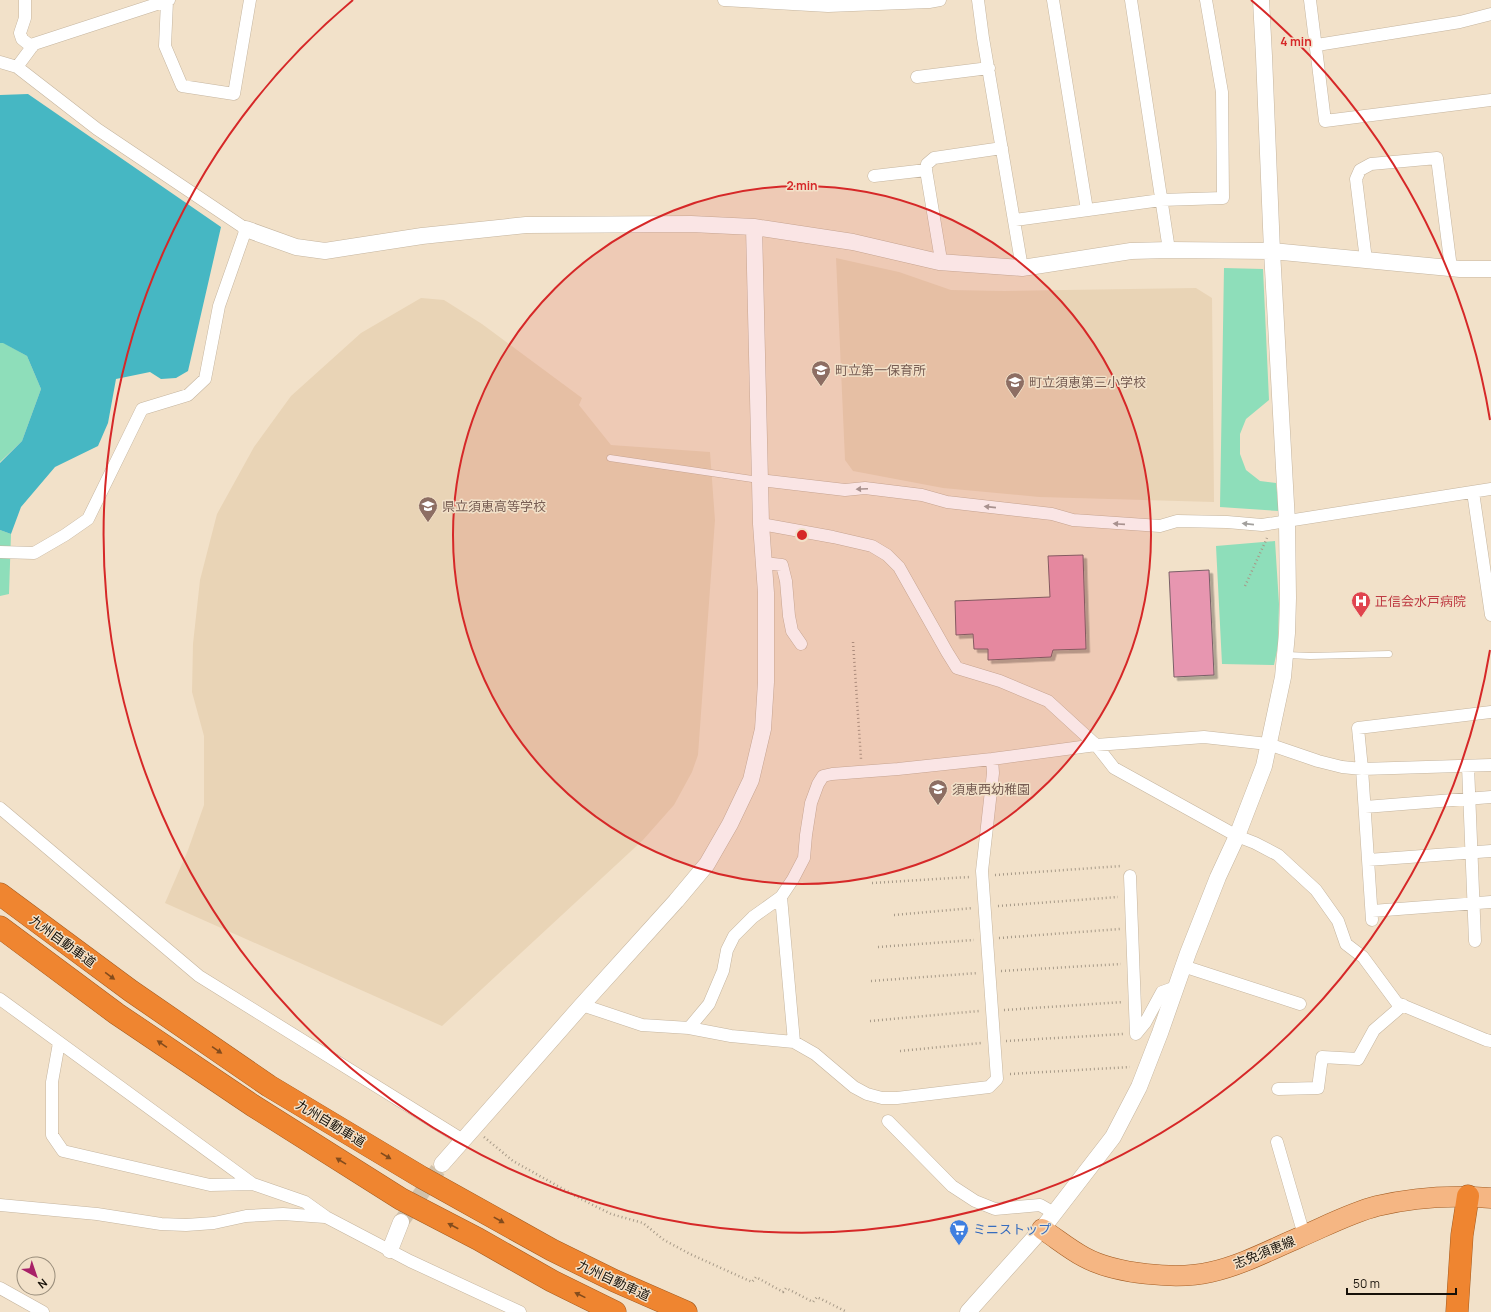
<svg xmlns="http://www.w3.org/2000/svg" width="1491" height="1312" font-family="Manrope,'Noto Sans JP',sans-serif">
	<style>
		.built { fill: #e9d4b6 }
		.green { fill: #8edeba }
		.water { fill: #46b7c3 }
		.building { fill: #e796b0; stroke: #7a6068; filter: url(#shadow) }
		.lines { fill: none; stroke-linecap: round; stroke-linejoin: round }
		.tertiary-tunnel { stroke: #d1c2ac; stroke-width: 16; stroke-dasharray: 16 8; stroke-linecap: butt }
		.service-casing { stroke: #c5b59f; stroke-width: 7 }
		.minor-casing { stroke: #c5b59f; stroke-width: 13 }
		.tertiary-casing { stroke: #c5b59f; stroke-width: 17 }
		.primary-casing { stroke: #a35c22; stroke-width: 21 }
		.motorway-casing { stroke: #a35c22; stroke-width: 23 }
		.path { stroke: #a79a88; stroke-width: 2.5; stroke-dasharray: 1 3; stroke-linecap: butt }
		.service { stroke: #fff; stroke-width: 6 }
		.minor { stroke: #fff; stroke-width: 12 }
		.tertiary { stroke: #fff; stroke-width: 16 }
		.primary { stroke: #f5b683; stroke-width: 20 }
		.motorway { stroke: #ef8530; stroke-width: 22 }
		.oneway { fill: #a2a09d }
		.oneway2 { fill: #834b1c }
		.ring { fill: none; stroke: #d62828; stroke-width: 2 }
		.labels { text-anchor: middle; stroke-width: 3; stroke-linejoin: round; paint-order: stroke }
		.education-label { font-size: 13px; fill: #785e54; stroke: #f2e1c9; text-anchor: start }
		.health-label { font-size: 13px; fill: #be3a42; stroke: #f2e1c9; text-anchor: start }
		.street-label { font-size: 13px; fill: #171109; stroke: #f2e1c9 }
		.shop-label { font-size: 13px; fill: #366cbe; stroke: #f2e1c9; text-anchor: start }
		.centre { fill: #d62828; stroke: #f2e1c9; stroke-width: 2 }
		.ring-label { font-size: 12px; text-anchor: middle; font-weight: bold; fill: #d62828; stroke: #f2e1c9; stroke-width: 3; stroke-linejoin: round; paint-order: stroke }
	</style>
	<defs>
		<filter id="shadow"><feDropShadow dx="3.5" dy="3.5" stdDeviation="0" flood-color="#0004"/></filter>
	</defs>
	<rect width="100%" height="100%" fill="#f2e1c9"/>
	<path class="built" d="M836,258L899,272L951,290L1004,291L1196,288L1212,298L1214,502L1039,497L943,488L853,471L845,460Z
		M421,298L444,300L482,324L582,398L579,405L611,445L710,452L715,520L698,755L692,772L674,805L643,840L442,1026L165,903L188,850L204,805V736L192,692L193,644L200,580L217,514L254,447L291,396L361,333Z"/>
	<path class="green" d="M1224,268L1263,269L1269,400L1246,419L1240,434V454L1246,470L1260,481L1276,483L1279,511L1220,507Z
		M2,342L27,356L41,389L22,441L0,462V343Z
		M0,530L11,534L9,594L0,596Z
		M1275,541L1279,604L1278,646L1274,665L1222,664L1216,546Z"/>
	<path class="water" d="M28,94L221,227L188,371L176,378L161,379L150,372L116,379L108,423L98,446L55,467L21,507L11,534L0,530V463L22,441L41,389L27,356L3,343H0V95Z"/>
	<path class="building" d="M1083,555L1086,649L1053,650L1051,657L988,660V649H974L973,634L956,635L955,601L1050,597L1048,556Z
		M1209,570L1214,675L1174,677L1169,572Z"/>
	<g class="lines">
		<path class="tertiary-tunnel" d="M401,1222L442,1164"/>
		<g class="service-casing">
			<path id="service" d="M610,458L759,480
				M1287,655L1310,656L1389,654"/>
		</g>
		<g class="minor-casing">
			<path id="minor" d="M25,0V18L20,33L22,39L32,47
				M724,0L828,6L929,2L940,0
				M978,0L983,38L1022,268
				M1053,0L1087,210
				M1131,0L1169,250
				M1310,0L1325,121L1491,100
				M167,1L165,46L182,86L234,94L250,0
				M1317,45L1460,22L1491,14
				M0,62L17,67L97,129L246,229L219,306L205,379L188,395L142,409L88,519L65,535L34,553L0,552
				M17,67L34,44L169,0
				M917,77L989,68
				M874,176L926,170
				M1015,220L1161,200L1223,198L1222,92L1206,0
				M1366,260L1356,179L1360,170L1371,164L1437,158L1451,268
				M939,262L940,254L926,170L927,164L934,158L1002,148
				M760,480L845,490L865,488L922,495L947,502L1052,514L1073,520L1160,526L1177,521L1227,522L1262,525L1491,489
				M1473,492L1491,615
				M761,524L833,537L872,546L887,555L899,567L947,652L957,668L1000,681L1048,701L1096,745L1114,768L1237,836L1255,843L1278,855L1316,890L1338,921L1346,944L1363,957L1397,1003L1486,1040L1491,1041
				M764,563L782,565L786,581L789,616L792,631L801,644
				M1468,766L1475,941
				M1365,807L1491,797
				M0,808L199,976L463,1140
				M1368,860L1491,851
				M1130,876L1136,1034L1145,1023L1162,992L1176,987
				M781,897L794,1042
				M1372,911L1491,902
				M1372,920L1362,769L1358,728L1491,712
				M1183,966L1300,1004
				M0,999L253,1184L305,1202L326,1217L410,1261L520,1312
				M582,1005L642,1025L689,1028L731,1036L794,1042L815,1054L854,1087L867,1094L882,1098H897L989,1087L997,1079L982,871L993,773L992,759
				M689,1028L709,1004L723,971L727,950L734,936L753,917L781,897L793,879L804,858L806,835L811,803L818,784L823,776L832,774L898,769L992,759L1096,745L1204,737L1268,744L1318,761L1342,767L1362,769L1491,765
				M59,1043L52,1082V1135L63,1151L210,1185L253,1184
				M1278,1089L1318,1088L1322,1057L1358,1059L1374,1030L1403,1005
				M888,1121L952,1186L975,1201L995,1209L1040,1205L1054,1213
				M1277,1142L1304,1235
				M0,1205L97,1214L161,1224L186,1225L214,1223L246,1216L283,1214L325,1217
				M0,1288L43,1312"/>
		</g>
		<g class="tertiary-casing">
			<path id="tertiary" d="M246,229L296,247L325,251L422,236L526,225L691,224L754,227L853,242L939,262L1022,268L1131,251L1169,250L1272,251L1460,269H1491
				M442,1164L582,1005L676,901L707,864L730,824L751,780L763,729L766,682V593L761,524L754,227
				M390,1250L401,1222
				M968,1312L1042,1229L1113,1137L1139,1087L1160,1033L1188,953L1218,877L1237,836L1264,766L1283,677L1287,633L1288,598L1287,522L1272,251L1264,56L1261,0"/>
		</g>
		<g class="primary-casing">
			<path id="primary" d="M1042,1229C1056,1238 1069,1249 1084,1257C1115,1274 1177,1280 1211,1272C1242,1265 1270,1250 1298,1238C1324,1227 1350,1213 1377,1206C1414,1197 1454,1195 1491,1198"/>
		</g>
		<g class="motorway-casing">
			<path id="motorway" d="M0,894L131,991L269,1086L421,1177L552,1250L615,1281L686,1312
				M0,927L117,1014L252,1105L401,1199L478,1239L552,1281L615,1312
				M1457,1312L1462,1235L1468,1196"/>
		</g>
		<path class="path" d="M1245,586L1267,538
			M853,642L861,759
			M995,875L1121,866
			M872,883L970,877
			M998,906L1118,897
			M894,915L973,908
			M999,938L1120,929
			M878,947L974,940
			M1001,971L1121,964
			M871,981L978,973
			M1004,1010L1123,1002
			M870,1021L979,1011
			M1006,1041L1123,1034
			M900,1051L981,1043
			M1010,1074L1130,1067
			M484,1137L513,1161L581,1199L611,1214L643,1223L664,1240L690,1254L752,1282L756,1277L783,1292L786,1288L813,1302L817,1297L847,1312"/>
		<use href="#service" class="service"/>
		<use href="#minor" class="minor"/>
		<use href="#tertiary" class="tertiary"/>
		<use href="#primary" class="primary"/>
		<use href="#motorway" class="motorway"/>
	</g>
	<defs><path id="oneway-solid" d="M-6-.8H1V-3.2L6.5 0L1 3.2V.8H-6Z"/></defs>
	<g class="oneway">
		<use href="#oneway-solid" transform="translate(862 489) rotate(177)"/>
		<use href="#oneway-solid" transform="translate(990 507) rotate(-174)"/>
		<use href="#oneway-solid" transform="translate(1119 524) rotate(-176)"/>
		<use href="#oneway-solid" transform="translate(1248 524) rotate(-174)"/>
	</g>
	<g class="oneway2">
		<use href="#oneway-solid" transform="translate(110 976) rotate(36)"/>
		<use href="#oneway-solid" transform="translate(162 1044) rotate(-146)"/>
		<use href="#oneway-solid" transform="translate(217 1050) rotate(34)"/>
		<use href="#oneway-solid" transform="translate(386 1156) rotate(31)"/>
		<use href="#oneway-solid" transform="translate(341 1161) rotate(-148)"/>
		<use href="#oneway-solid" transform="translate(499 1220) rotate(29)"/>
		<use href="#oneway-solid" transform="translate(453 1226) rotate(-152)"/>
		<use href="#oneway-solid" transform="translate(580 1295) rotate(-154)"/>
	</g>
	<circle cx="802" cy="535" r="349" fill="#d62828" fill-opacity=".12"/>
	<g class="ring">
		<circle cx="802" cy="535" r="349"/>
		<path d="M1490 650A698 698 0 1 1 353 0M1251 0A698 698 0 0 1 1490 420"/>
	</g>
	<defs>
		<g id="school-pin" transform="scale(1)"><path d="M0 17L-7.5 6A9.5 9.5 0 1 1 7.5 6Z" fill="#8d6e63" stroke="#f2e1c9"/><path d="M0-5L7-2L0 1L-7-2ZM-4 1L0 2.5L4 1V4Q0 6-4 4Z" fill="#fff"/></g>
		<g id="hospital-pin" transform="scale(1)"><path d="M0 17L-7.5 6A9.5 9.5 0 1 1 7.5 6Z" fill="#e0444e" stroke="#f2e1c9"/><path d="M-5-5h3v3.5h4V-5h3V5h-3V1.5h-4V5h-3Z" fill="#fff"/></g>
		<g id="supermarket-pin" transform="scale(1)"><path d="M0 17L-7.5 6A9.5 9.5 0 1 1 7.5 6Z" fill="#3f7fe0" stroke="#f2e1c9"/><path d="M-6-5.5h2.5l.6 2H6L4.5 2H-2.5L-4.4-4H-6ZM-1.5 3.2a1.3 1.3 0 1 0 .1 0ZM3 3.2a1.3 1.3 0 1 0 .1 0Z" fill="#fff"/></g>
	</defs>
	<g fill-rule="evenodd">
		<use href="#school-pin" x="821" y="370"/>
		<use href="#school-pin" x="1015" y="382"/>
		<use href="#school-pin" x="428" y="506"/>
		<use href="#hospital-pin" x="1361" y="601"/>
		<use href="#school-pin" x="938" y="789"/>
		<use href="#supermarket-pin" x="959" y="1229"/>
	</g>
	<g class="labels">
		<g class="education-label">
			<text x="835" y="375">町立第一保育所</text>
			<text x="1029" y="387">町立須恵第三小学校</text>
			<text x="442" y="511">県立須恵高等学校</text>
			<text x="952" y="794">須恵西幼稚園</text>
		</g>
		<g class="health-label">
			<text x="1375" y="606">正信会水戸病院</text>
		</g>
		<g class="street-label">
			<text transform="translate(63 941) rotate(36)" y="5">九州自動車道</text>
			<text transform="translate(331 1123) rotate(31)" y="5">九州自動車道</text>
			<text transform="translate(1264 1252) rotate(-22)" y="5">志免須恵線</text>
			<text transform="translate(614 1280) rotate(25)" y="5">九州自動車道</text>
		</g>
		<g class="shop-label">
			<text x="973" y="1234">ミニストップ</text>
		</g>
	</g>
	<circle cx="802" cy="535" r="6" class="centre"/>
	<g class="ring-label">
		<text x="1296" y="46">4 min</text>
		<text x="802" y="190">2 min</text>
	</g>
	<g transform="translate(36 1276) rotate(140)"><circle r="19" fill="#f2e1c9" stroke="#9a8e7c"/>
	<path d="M0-3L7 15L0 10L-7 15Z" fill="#a82068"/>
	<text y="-6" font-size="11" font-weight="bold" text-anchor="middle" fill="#171109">N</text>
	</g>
	<path d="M1347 1288v6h109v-6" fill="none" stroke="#171109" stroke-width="2"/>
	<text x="1353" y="1288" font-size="12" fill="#171109" stroke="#f2e1c9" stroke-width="3" paint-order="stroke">50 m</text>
</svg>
